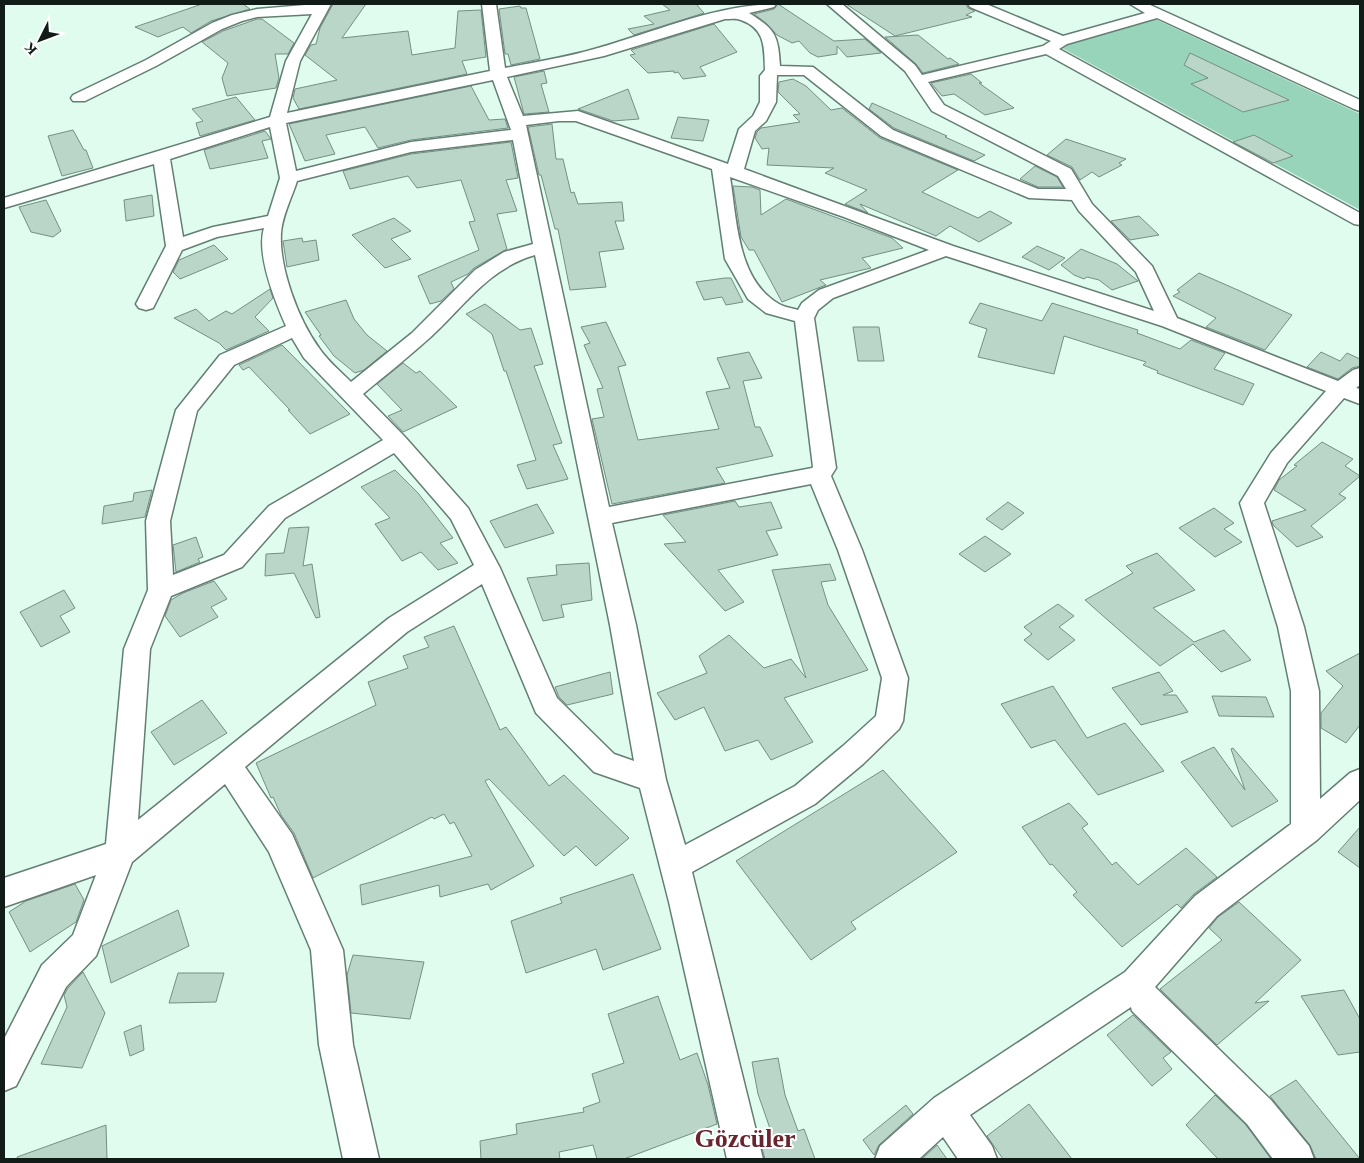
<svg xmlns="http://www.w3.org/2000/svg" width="1364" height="1163" font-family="'Times New Roman',serif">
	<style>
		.green { fill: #98d4ba }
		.building { fill: #bad6c9; stroke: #758f83 }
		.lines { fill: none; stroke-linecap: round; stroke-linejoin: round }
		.minor-casing { stroke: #647e73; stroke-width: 3 }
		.minor { fill: #fff; fill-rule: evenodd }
		.labels { text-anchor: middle; stroke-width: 4; stroke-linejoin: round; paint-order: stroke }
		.near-district-label { font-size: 26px; font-weight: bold; fill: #6a242d; stroke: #fff }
	</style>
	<rect width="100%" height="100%" fill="#dffcef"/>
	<path class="green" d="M1155,19L1360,114V210L1060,47Z"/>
	<path class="building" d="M202,4H243L250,9L211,21L191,33L183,27L158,37L135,27Z
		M333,4H366L342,38L408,31L412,55L455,48L458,11L481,10L486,57L462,61L467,74L299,109L293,98L295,89L337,80L305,55L311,45L316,44L320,28Z
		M662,4H696L704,13L634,35L628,29L654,24L644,16L670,10Z
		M778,4L834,41L865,39L881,53L847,57L837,46V54L818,57L810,53L799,41L792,43L777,35L766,23L754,14L774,9Z
		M846,4H966L968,8L975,11L966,15L972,17L895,36Z
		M520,6L521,8H526L540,59L511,65L508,54H505L499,9Z
		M257,19H262L294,43L288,54H275L279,78L276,88L227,96L222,78L228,63L202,42L223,31Z
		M714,24L737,52L700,67L706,76L683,79L678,72L674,73V71L648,73L630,55L635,54L631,50Z
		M918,35L948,59L950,58L959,64L923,73L916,64L885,37Z
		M1190,53L1289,100L1243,112L1191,84L1208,78L1184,65Z
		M544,71L547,83L541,84L549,112L524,114L514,77Z
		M971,74L982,83H979L1014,108L985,115L954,94L942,96L931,83Z
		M793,79L806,86L831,110L842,108L880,138L958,170L922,192L978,218L990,211L1012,223L979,242L950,226L936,236L860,204L868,213L845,204L867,190L825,173L834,168L767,165L769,148L762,149L755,138L757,132L761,128L800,122L793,115L800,114L778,92L779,82Z
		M471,86L489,120L505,119L508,128L411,140L378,148L365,127L326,135L335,154L305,161L289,124Z
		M628,89L639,119L613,121L578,109Z
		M236,97L255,120L200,136L196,123L203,121L192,109Z
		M872,103L947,136L945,137L985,155L974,161L894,128L869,109Z
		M678,117L709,120L703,141L671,138Z
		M552,124L556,159H563L571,193L574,192L578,204L622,202L624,221H615L624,249L599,252L606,287L570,290L558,229H555L541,175H539L528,127Z
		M73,130L84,150H86L93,168L62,176L48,136Z
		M265,131L271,139L262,141L268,158L210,169L204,150Z
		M1254,135L1293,156L1273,163L1233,142Z
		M1066,139L1126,159L1119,163L1122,165L1099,177L1092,172L1080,180L1072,167L1047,155Z
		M511,142L518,178L506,180L517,211L497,214L507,249L474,268L468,274L451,282L454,289L441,301L430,304L418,276L479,250L469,222L475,221L461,180L417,188L408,176L350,189L343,171L411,154Z
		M1035,166L1057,177L1063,187H1038L1020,179Z
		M733,186L752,187L760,190L761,215L786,199L892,238L903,248L862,258L871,268L820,280L826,285L782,302L754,250H749L741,237Z
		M152,195L154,216L126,221L124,200Z
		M46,200L61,231L53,237L31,232L19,207Z
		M1139,216L1159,235L1130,240L1111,221Z
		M394,218L411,231L391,239L411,259L385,268L352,235Z
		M302,238L303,242L316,240L319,260L287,267L283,241Z
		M214,245L228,259L180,279L173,272L179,260Z
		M1037,246L1065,258L1049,270L1022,257Z
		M1081,249L1117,264L1138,281L1112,290L1099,280L1087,277L1084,279L1074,275L1061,265Z
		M1199,273L1240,291L1292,315L1265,350L1206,327L1216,318L1173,296L1180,292L1177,290Z
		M725,278H731L743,302L726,305L722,297L704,300L696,282Z
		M270,289L273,298L255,317L269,331L226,350L219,343L174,318L196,309L209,321L226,311L232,314Z
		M346,300L354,319L367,335L387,351L364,370L355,373L334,356L319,336L321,335L305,312Z
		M980,303L1042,321L1052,303L1138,330L1137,333L1180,349L1191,340L1225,353L1214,369L1254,384L1243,405L1157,373L1158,371L1143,365L1146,362L1064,336L1054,374L978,357L987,329L969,323Z
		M485,304L520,330L531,328L543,364L534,366L562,443L553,445L568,479L527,489L517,465L536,460L506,371H504L492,334L466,314Z
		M606,322L626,365L618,367L638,440L719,429L706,392L730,388L717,358L749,352L762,378L743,381L755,427H760L773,456L716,468L725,483L612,504L592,419L604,417L597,389L603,388L584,345L590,343L581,327Z
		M853,327H879L884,361H858Z
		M282,345L350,414L310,434L288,410H290L249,367L243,370L239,365Z
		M1321,352L1340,361L1347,353L1360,359V366L1352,368L1338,379L1307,367Z
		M403,363L416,373L420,371L457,407L403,432L388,416L402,410L377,384Z
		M1322,442L1353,459L1345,466L1360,476L1339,494L1346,498L1311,526L1323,537L1297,547L1273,525L1272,521L1306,510L1274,490L1279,480L1297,466L1294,465Z
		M395,470L418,493L453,538L440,543L458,563L438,570L421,552L402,561L375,524L390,518L361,487Z
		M152,490L145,517L102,524L104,506L133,501L134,493Z
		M735,501L739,507L771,502L782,528L766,531L778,555L718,570L744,602L725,611L664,544L686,542L663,515Z
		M1008,502L1024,513L1002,530L986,519Z
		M537,504L554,533L505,548L490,521Z
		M1214,508L1234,523L1224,529L1242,542L1215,557L1179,528Z
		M309,527L303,566L312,564L320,617L316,618L294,573L265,576L266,554L284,553L289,528Z
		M985,536L1011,554L985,572L959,554Z
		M196,537L203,557L198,559L200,562L176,572L173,545Z
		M1157,553L1195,590L1153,608L1194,642L1224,630L1251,660L1221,672L1193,644L1160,666L1085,600L1133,573L1126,566Z
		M589,563L592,600L561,605L564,617L543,621L527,578L557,575L556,565Z
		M830,564L836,580L821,582L828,605L868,670L784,698L813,742L771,760L758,740L725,751L704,707L675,720L657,693L707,673L699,656L729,635L764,668L791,659L806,678L772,570Z
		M214,581L227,599L211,607L218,617L180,637L165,616L171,600L183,593Z
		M64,590L75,608L60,616L70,632L41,647L20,612Z
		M1058,604L1074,616L1059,627L1075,640L1048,660L1024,640L1032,634L1024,627Z
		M454,626L500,730L506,727L549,786L564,775L629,838L596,866L576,846L564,856L489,779L485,781L534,866L491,890L488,884L440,897L439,885L362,905L360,885L472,856L454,822L450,824L444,814L434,819L432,817L313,878L294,833L281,815L273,797L271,798L256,763L376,705L368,682L408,668L403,656L429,647L424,637Z
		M1360,653V725L1346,743L1321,728V713L1343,686L1326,671Z
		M610,672L613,694L567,705L559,697L555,687Z
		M1159,672L1173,691L1163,695H1176L1188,712L1141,725L1112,688Z
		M1053,686L1087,738L1125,723L1164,771L1098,795L1055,740L1031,748L1001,704Z
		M1212,696L1266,697L1274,717L1219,716Z
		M202,700L227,733L174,765L151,732Z
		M1214,747L1245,790L1231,749L1233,748L1278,801L1232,827L1181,762Z
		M883,770L957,852L851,922L856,929L811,960L736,861Z
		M1069,803L1088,824L1082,828L1112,865L1116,862L1138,885L1186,848L1217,877L1194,894L1181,908L1177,904L1122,947L1073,895L1077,892L1052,864L1050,865L1022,827Z
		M1360,827V868L1338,852Z
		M633,874L661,949L603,970L596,949L526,973L511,921L562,903L560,898Z
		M75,884L84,900L76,922L30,952L9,912L26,901Z
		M1239,902L1301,960L1255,1003L1269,1001L1217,1045L1160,989L1222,940L1209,928L1218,917Z
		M178,910L189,946L111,983L102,946Z
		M353,955L424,962L410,1019L351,1013L347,975Z
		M83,972L105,1013L82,1068L41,1064L67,1007L64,995L68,988Z
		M178,973H224L216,1002L169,1003Z
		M1344,990L1360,1019V1052L1338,1055L1301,996Z
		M658,996L680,1060L697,1053L708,1085L717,1124L624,1159H597L593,1145L559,1152L560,1159H481L480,1141L517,1134L516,1124L584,1112L583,1108L600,1102L592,1074L624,1063L608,1014Z
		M1133,1015L1171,1052L1163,1058L1172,1069L1152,1086L1107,1035Z
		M141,1025L144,1050L130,1056L124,1032Z
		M778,1058L785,1095L798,1131L804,1129L815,1159H765L761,1145L774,1140L758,1094L752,1062Z
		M1296,1080L1360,1159H1316L1310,1145L1270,1096Z
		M1215,1095L1246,1125L1271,1159H1218L1186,1125Z
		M1029,1104L1072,1159H1003L987,1136Z
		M906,1105L913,1114L879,1145L874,1155L863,1140Z
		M106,1125L107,1159H18L17,1157Z
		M937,1145L947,1159H922Z"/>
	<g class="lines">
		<g class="minor-casing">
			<path id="minor" d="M317,4H331L300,61L287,113L490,71L482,4H496L505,68C536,62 568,57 598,48C654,32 718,4 776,4L774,7L749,13C776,30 778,35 780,66L813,67L893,130L1038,189H1066L1058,176L932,111L905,71L827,4H842L915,65L922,75L1043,46L1051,41L970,7L968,4H986L1063,36L1145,13L1130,4H1148L1360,100V111L1354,109L1157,18L1067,44L1059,49L1360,213V225L1354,224L1046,54L928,82L944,105L1071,169L1092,204L1152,266L1177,318L1338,381L1353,370L1360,368V385L1356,388L1360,389V404L1344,398L1287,463L1264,503L1304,627L1319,691L1320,799L1350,773L1360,769V800L1317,840L1217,916L1155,987L1271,1100L1309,1146L1314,1159H1273L1247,1124L1132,1011L1131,1007L970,1115L992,1146L997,1159H958L943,1137L919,1159H875L880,1146L934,1098L1125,972L1195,896L1291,824V691L1278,627L1240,503L1271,453L1326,391L1162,326L946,256L833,298L818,310L814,318L836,468L831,476L862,550L908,678L903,721L899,729L863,764L815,804L692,872L763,1159H727L669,902L640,788L594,772L536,713L482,584L407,632L245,767L292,834L343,950L353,1045L379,1159H343L319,1045L311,950L269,852L225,784L132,862L96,956L66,987L16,1086L4,1091V1039L42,965L73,935L96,875L4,907V878L106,844L124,649L148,590L146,521L176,410L220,355L286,326C275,301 256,255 264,228L217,237L182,250L153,308L146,310L139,308L136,304L166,246L154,164L4,208V198L270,117L286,61L312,14L257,17L242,21L222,29L156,66L85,101H73L71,98L73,95L146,60L212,23L232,15L257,9ZM725,19C730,19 736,18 741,20C766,29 764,48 765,70L760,76V102L753,116L739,129L728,164L578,111L523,116L507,77L604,56ZM777,75H804L881,136L1029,198L1072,200L1079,211L1136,272L1154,311L953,246L744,169L755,131L766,121L776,102ZM493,80L511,130L411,142L296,171L286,123ZM559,121H576L712,169L725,259L748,299L766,313L795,321L813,467L812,468L609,507L526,125ZM270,127L280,178L268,216L213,227L183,237L170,159ZM513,140L533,244L504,252L475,270L412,333L351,382C340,371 327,360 319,348C298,319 279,268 281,233C282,216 292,197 297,181L411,152ZM730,177L844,217L929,250L819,290L802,303L798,310C792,308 784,307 779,304C737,280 737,220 730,177ZM535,255L610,625L634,761L614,754L557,698L500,568L468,508L405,437L363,394C383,377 405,360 425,342C462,310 486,269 535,255ZM292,338L304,358L383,440L269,506L224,555L173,575L170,521L197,411L234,365ZM394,453L451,519L474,565L389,618L138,820L150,649L171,596L242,567L285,518ZM811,484L838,550L882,678L876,716L843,746L795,786L685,845L666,780L636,625L612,523Z"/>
		</g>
		<use href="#minor" class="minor"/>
	</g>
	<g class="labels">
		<g class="near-district-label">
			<text x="745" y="1147">Gözcüler</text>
		</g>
	</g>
	<rect width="1364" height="1163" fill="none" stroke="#111b17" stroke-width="10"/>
	<g transform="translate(40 40) rotate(228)" stroke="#ffffff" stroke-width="4" paint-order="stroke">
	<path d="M0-4L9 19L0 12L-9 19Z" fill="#111b17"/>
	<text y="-8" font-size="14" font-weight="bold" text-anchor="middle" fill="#111b17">K</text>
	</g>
</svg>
